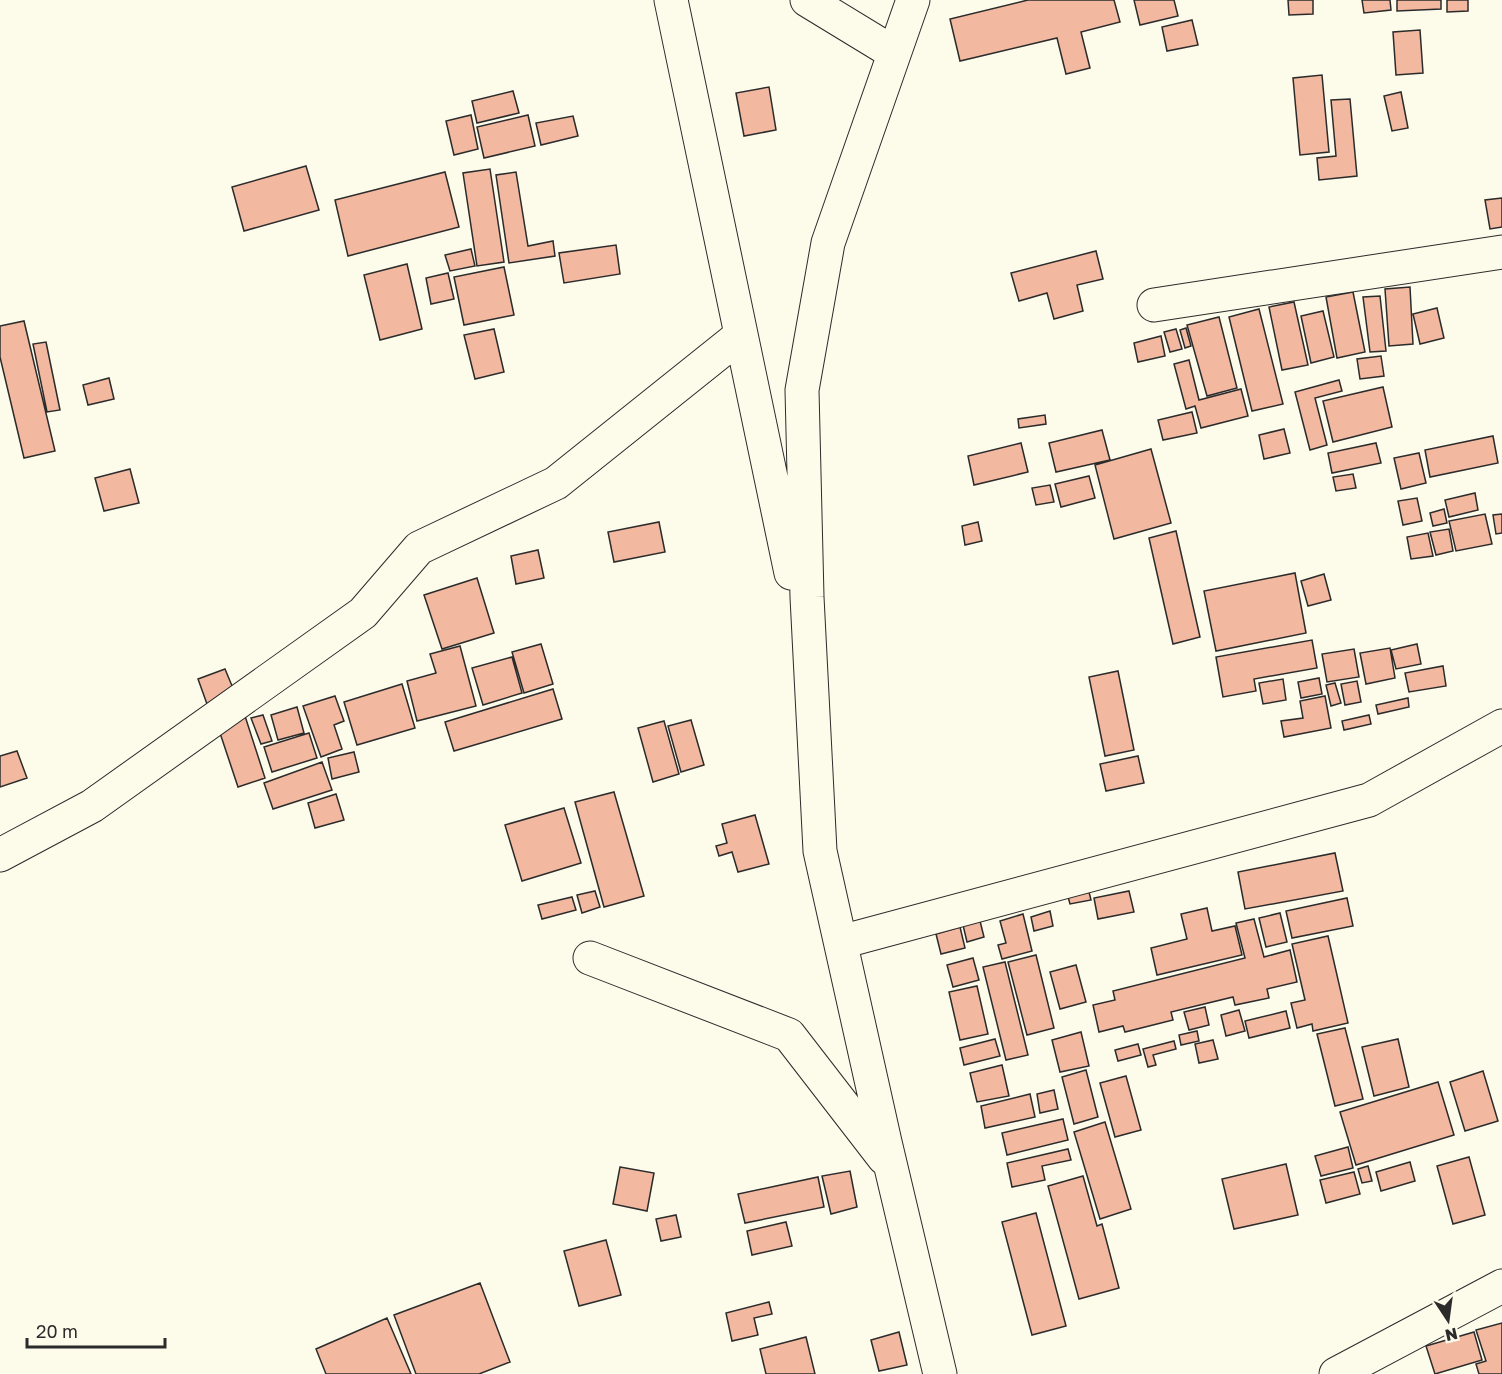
<svg xmlns="http://www.w3.org/2000/svg" width="1502" height="1374" font-family="'Golos Text',sans-serif">
	<style>
		.building { fill: #f2b8a0; stroke: #2b2b2b; stroke-width: 1.5 }
		.lines { fill: none; stroke-linecap: round; stroke-linejoin: round }
		.minor-casing { stroke: #2b2b2b; stroke-width: 35 }
		.minor { stroke: #fdfbea; stroke-width: 33 }
	</style>
	<rect width="100%" height="100%" fill="#fdfbea"/>
	<path class="building" d="M1028,0H1114L1120,22L1081,32L1090,68L1066,74L1057,38L960,61L950,19Z
		M1134,0H1174L1178,16L1140,25Z
		M1288,0H1313V14L1289,15Z
		M1362,0H1390L1391,10L1364,13Z
		M1397,0H1441V9L1397,11Z
		M1447,0H1468V11L1447,12Z
		M1192,20L1198,45L1167,51L1162,27Z
		M1420,30L1423,73L1396,75L1393,32Z
		M1322,75L1329,152L1300,155L1293,78Z
		M769,87L776,130L744,136L736,93Z
		M513,91L519,113L477,123L472,101Z
		M1401,92L1408,128L1392,131L1384,96Z
		M1350,99L1357,176L1319,180L1317,158L1336,156L1331,100Z
		M471,115L478,149L454,155L446,121Z
		M528,115L535,146L484,158L477,127Z
		M573,116L578,136L541,145L536,123Z
		M306,166L319,210L244,231L232,187Z
		M490,169L504,262L477,266L463,173Z
		M445,172L459,227L348,256L335,200Z
		M516,172L528,246L553,241L555,256L509,263L496,175Z
		M1502,198V227L1490,229L1485,200Z
		M616,245L620,274L564,283L559,253Z
		M471,249L475,266L450,271L445,255Z
		M1096,251L1103,279L1077,285L1083,311L1054,319L1047,293L1019,301L1011,273Z
		M407,264L422,329L380,340L364,275Z
		M504,267L514,315L464,325L454,277Z
		M448,273L454,299L431,304L426,278Z
		M1410,287L1413,344L1389,346L1385,289Z
		M1353,292L1365,352L1337,358L1326,297Z
		M1380,296L1386,351L1370,352L1363,297Z
		M1294,302L1308,365L1282,370L1269,307Z
		M1437,308L1444,338L1420,344L1413,314Z
		M1259,309L1283,404L1252,411L1229,317Z
		M1323,311L1334,357L1311,363L1301,316Z
		M1219,317L1237,388L1207,396L1187,325Z
		M24,321L55,451L24,458L0,357V326Z
		M1186,328L1191,346L1185,348L1180,330Z
		M494,329L504,372L475,379L464,335Z
		M1176,329L1182,349L1170,352L1164,332Z
		M1161,336L1165,356L1138,362L1134,343Z
		M46,342L60,410L47,412L33,344Z
		M1381,356L1384,376L1360,379L1357,359Z
		M1189,360L1199,400L1241,389L1248,416L1201,428L1195,406L1186,409L1174,364Z
		M109,378L114,399L88,405L83,385Z
		M1339,380L1342,391L1315,398L1327,445L1310,450L1295,392Z
		M1383,387L1392,427L1333,442L1323,401Z
		M1192,412L1197,433L1163,440L1158,420Z
		M1045,415L1046,424L1019,428L1018,419Z
		M1284,429L1290,453L1264,459L1259,435Z
		M1102,430L1110,460L1056,472L1049,443Z
		M1493,436L1498,463L1430,477L1425,450Z
		M1021,443L1028,472L974,485L968,456Z
		M1376,443L1381,463L1332,473L1328,453Z
		M1151,449L1171,523L1114,539L1095,465Z
		M1419,453L1426,483L1401,489L1394,458Z
		M130,469L139,503L104,511L95,478Z
		M1353,474L1356,488L1336,491L1333,477Z
		M1089,476L1095,498L1061,507L1055,484Z
		M1050,485L1054,502L1036,505L1032,488Z
		M1475,493L1478,510L1449,517L1445,500Z
		M1417,498L1422,521L1403,525L1398,501Z
		M1444,509L1447,523L1433,526L1430,513Z
		M1485,514L1492,544L1456,551L1449,521Z
		M1502,514V533L1496,534L1493,515Z
		M659,522L665,552L614,562L608,532Z
		M978,522L982,541L965,545L962,526Z
		M1449,529L1453,551L1436,555L1430,532Z
		M1176,531L1200,637L1173,644L1149,538Z
		M1428,533L1433,556L1411,559L1407,537Z
		M538,550L544,578L516,584L511,556Z
		M1295,573L1306,633L1216,651L1204,591Z
		M1324,574L1331,600L1308,606L1301,581Z
		M477,578L494,633L442,649L424,595Z
		M1312,640L1317,668L1254,679L1256,691L1223,697L1216,657Z
		M541,644L553,684L524,693L512,652Z
		M1417,644L1421,664L1396,669L1391,650Z
		M460,646L476,706L417,721L407,681L436,673L430,654Z
		M1390,648L1395,678L1366,684L1360,653Z
		M1354,649L1359,677L1327,682L1322,654Z
		M512,657L522,693L483,705L472,668Z
		M1443,666L1446,686L1409,692L1405,673Z
		M225,669L235,693L207,704L198,679Z
		M1118,671L1134,750L1105,756L1089,677Z
		M1319,678L1322,694L1301,698L1298,682Z
		M1283,679L1286,700L1263,704L1259,683Z
		M1357,681L1361,702L1345,705L1341,684Z
		M1335,683L1341,703L1331,706L1326,685Z
		M402,684L415,728L357,745L344,702Z
		M553,689L562,719L454,751L445,722Z
		M335,696L344,721L334,725L342,749L321,757L303,706Z
		M1325,696L1331,728L1284,737L1281,721L1303,718L1300,701Z
		M1408,698L1409,707L1378,714L1376,705Z
		M297,707L304,733L278,740L271,715Z
		M263,715L272,741L261,744L251,718Z
		M1369,715L1371,724L1344,730L1342,721Z
		M245,716L265,778L238,787L217,724Z
		M691,720L704,765L681,772L668,726Z
		M664,721L679,774L653,782L638,728Z
		M309,733L317,758L272,772L264,747Z
		M17,751L27,778L0,787V756Z
		M354,752L359,772L332,779L328,758Z
		M1138,756L1144,783L1106,791L1100,764Z
		M322,762L332,790L273,809L264,783Z
		M614,792L644,896L604,907L575,802Z
		M336,794L344,820L315,828L308,803Z
		M564,808L581,863L522,881L505,825Z
		M755,815L769,864L738,872L732,852L719,856L716,846L727,843L722,824Z
		M1335,853L1343,891L1245,909L1238,872Z
		M1088,888L1091,900L1070,904L1067,893Z
		M595,891L600,907L582,913L577,895Z
		M1129,891L1134,912L1098,919L1094,898Z
		M572,897L576,910L542,919L538,905Z
		M1347,898L1353,926L1292,938L1286,911Z
		M1207,908L1212,931L1235,926L1242,955L1157,975L1151,948L1187,939L1181,914Z
		M1050,911L1053,926L1034,931L1031,917Z
		M1280,913L1287,942L1266,947L1259,918Z
		M1023,914L1032,951L1002,959L998,945L1006,943L1000,921Z
		M1254,919L1264,957L1290,950L1297,982L1267,989L1269,998L1235,1005L1233,997L1171,1012L1173,1020L1125,1032L1123,1026L1099,1032L1093,1005L1115,1000L1113,991L1245,958L1236,923Z
		M980,921L984,937L967,942L963,925Z
		M960,927L965,948L941,954L936,934Z
		M1328,936L1348,1023L1313,1031L1312,1024L1297,1028L1291,1003L1305,1000L1292,944Z
		M1036,955L1054,1028L1027,1035L1008,962Z
		M973,958L979,980L953,987L947,965Z
		M1005,962L1028,1055L1006,1060L983,967Z
		M1076,965L1086,1002L1060,1009L1050,972Z
		M977,986L988,1034L960,1040L949,992Z
		M1205,1007L1209,1025L1189,1030L1184,1012Z
		M1239,1010L1245,1031L1226,1036L1221,1015Z
		M1286,1011L1290,1028L1249,1038L1245,1021Z
		M1345,1028L1363,1099L1335,1106L1317,1034Z
		M1197,1031L1199,1041L1181,1045L1179,1035Z
		M1081,1032L1089,1066L1060,1072L1052,1040Z
		M995,1039L1000,1056L964,1065L960,1048Z
		M1398,1039L1409,1087L1374,1096L1362,1047Z
		M1213,1040L1218,1059L1199,1063L1195,1044Z
		M1174,1041L1176,1049L1153,1055L1156,1065L1148,1067L1143,1049Z
		M1138,1044L1141,1055L1118,1061L1115,1050Z
		M1002,1065L1009,1096L977,1102L970,1073Z
		M1086,1070L1098,1117L1074,1124L1062,1077Z
		M1483,1071L1498,1121L1465,1131L1450,1082Z
		M1126,1076L1141,1130L1115,1137L1100,1083Z
		M1438,1082L1454,1135L1356,1165L1340,1112Z
		M1054,1090L1058,1109L1040,1113L1037,1094Z
		M1030,1094L1035,1117L985,1128L981,1106Z
		M1063,1119L1068,1140L1007,1155L1002,1133Z
		M1105,1122L1131,1209L1100,1219L1074,1132Z
		M1348,1147L1353,1168L1321,1176L1315,1156Z
		M1068,1149L1071,1160L1042,1166L1045,1180L1012,1187L1007,1163Z
		M1469,1157L1485,1215L1453,1224L1437,1166Z
		M1410,1162L1415,1181L1381,1191L1376,1172Z
		M1286,1164L1298,1215L1234,1229L1222,1179Z
		M1368,1166L1372,1181L1362,1183L1358,1169Z
		M620,1167L654,1173L647,1211L613,1204Z
		M850,1171L857,1207L831,1214L822,1176Z
		M1354,1172L1360,1194L1326,1203L1320,1180Z
		M1083,1176L1097,1226L1102,1224L1119,1288L1079,1299L1048,1186Z
		M818,1177L824,1207L745,1223L738,1194Z
		M1036,1213L1066,1326L1032,1335L1002,1222Z
		M676,1215L681,1237L661,1241L656,1219Z
		M786,1222L792,1246L752,1255L747,1231Z
		M606,1240L621,1295L579,1306L564,1251Z
		M480,1283L510,1362L479,1374H416L394,1315Z
		M769,1302L772,1314L754,1318L758,1335L732,1341L726,1313Z
		M387,1318L411,1374H326L316,1349Z
		M1502,1323V1374H1479L1476,1364L1486,1361L1476,1330Z
		M899,1332L907,1365L879,1371L871,1340Z
		M1474,1332L1482,1360L1435,1374L1426,1346Z
		M806,1337L815,1374H766L760,1349Z"/>
	<g class="lines">
		<g class="minor-casing">
			<path id="minor" d="M671,0L791,573
				M807,0L894,53
				M913,0L828,243L802,390L807,597L820,851L885,1142L940,1374
				M1154,305L1502,252
				M0,855L92,806L363,613L419,548L556,483L741,335
				M841,942L1369,800L1502,726
				M590,958L789,1035L884,1158
				M1336,1374L1502,1286"/>
		</g>
		<use href="#minor" class="minor"/>
	</g>
	<g transform="translate(1448 1320) rotate(167)" stroke="#fdfbea" stroke-width="4.5" paint-order="stroke">
	<path d="M0-4.5L10 22L0 15L-10 22Z" fill="#2b2b2b"/>
	<text y="-9" font-size="16" font-weight="bold" text-anchor="middle" fill="#2b2b2b">N</text>
	</g>
	<path d="M27 1338v9h138v-9" fill="none" stroke="#2b2b2b" stroke-width="3"/>
	<text x="36" y="1338" font-size="18" fill="#2b2b2b" stroke="#fdfbea" stroke-width="4.5" paint-order="stroke">20 m</text>
</svg>
